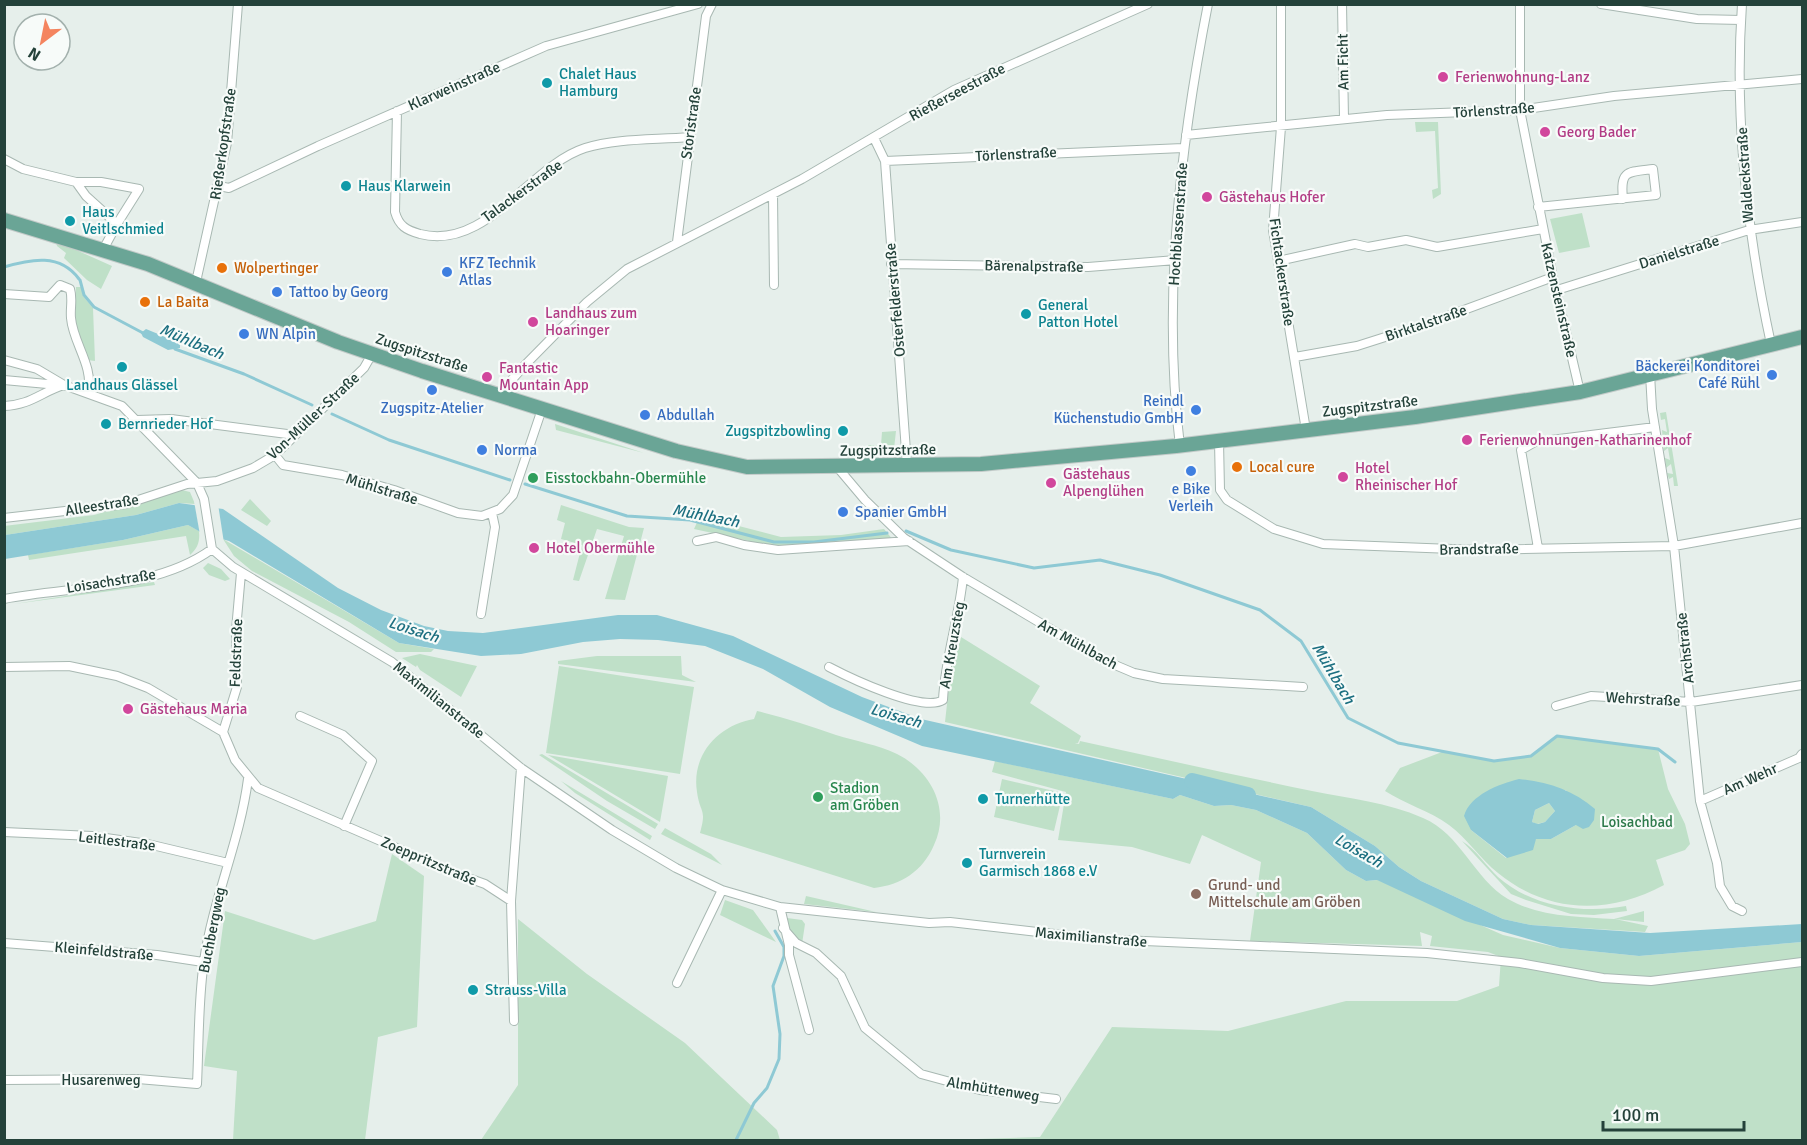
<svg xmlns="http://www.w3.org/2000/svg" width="1807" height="1145" font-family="Signika,sans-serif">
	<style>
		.green { fill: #bfe0c8; fill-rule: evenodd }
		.water { fill: #8ec9d4; fill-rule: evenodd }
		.pier { fill: #e6efeb }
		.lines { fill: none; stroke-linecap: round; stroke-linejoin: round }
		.stream { stroke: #8ec9d4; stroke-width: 3 }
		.river { stroke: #8ec9d4; stroke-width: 16 }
		.street-casing { stroke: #a8b8b2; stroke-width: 10 }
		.primary-casing { stroke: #c2cac8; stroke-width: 16 }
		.street { stroke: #fff; stroke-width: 8 }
		.primary { stroke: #6aa596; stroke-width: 14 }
		.hotel-dot { fill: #d1479c; stroke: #f7fbf9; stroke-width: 2 }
		.culture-dot { fill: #0f9aa8; stroke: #f7fbf9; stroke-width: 2 }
		.food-dot { fill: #e8710a; stroke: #f7fbf9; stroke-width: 2 }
		.shop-dot { fill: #3f7fe0; stroke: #f7fbf9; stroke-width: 2 }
		.leisure-dot { fill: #2e9e5b; stroke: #f7fbf9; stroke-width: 2 }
		.education-dot { fill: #8d6e63; stroke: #f7fbf9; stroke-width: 2 }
		.labels { text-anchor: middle; stroke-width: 4.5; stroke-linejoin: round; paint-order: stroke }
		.street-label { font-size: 15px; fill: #24423a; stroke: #f7fbf9 }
		.culture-label { font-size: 15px; fill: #0d838f; stroke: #f7fbf9; text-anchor: start }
		.hotel-label { font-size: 15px; fill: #b23c85; stroke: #f7fbf9; text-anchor: start }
		.shop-label { font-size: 15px; fill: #366cbe; stroke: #f7fbf9; text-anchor: start }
		.food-label { font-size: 15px; fill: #c56008; stroke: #f7fbf9; text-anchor: start }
		.leisure-label { font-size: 15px; fill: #27864d; stroke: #f7fbf9; text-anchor: start }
		.park-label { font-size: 15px; fill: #2d7a4b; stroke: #f7fbf9 }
		.education-label { font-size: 15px; fill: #785e54; stroke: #f7fbf9; text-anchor: start }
		.water-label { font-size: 16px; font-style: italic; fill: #1c6f80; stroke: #f7fbf9 }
	</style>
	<rect width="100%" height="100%" fill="#e6efeb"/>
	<path class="green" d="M1415,122H1438L1441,194L1433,199L1432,190L1438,188L1435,131L1416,132Z
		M1582,213L1590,247L1559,253L1550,219Z
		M56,241L112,266L101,289L87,280L64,258L66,253L57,246Z
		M76,287H82L83,296L93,308L95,361L87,360L75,323Z
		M1666,412L1678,486H1674L1673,477L1669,479L1667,473L1673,474L1671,464L1666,468L1665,458L1670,460L1668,448L1664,451L1662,430L1667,432L1665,419L1661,420L1660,413Z
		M555,424L644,453L556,430Z
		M896,431L894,449L885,454L869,455L868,445H881L882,432Z
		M182,490L190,492L195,504L179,503L136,515L5,535L4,526L94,515Z
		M250,499L271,521L267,526L241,510Z
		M561,505L629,527L644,528L625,600L605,599L624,536L597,529L579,581L573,580L582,545L561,539L565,523L557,520Z
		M700,516L781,537L841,535L884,529L894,541L776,547L694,529Z
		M188,525L199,531C200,541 198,548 190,555L186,536L29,560L28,555L123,540Z
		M223,539L399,643L434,649L431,652H396L349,622L252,571L234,556Z
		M208,563L221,569L230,579L225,581L209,575L203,568Z
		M154,582L155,585L14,604Z
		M961,637L1040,686L1030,703L1081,736L1078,743H1075L1079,744L1080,741C1157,758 1235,775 1312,791C1350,799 1387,802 1423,818C1461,834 1474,879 1508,899C1539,917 1580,917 1614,919L1644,911V922L1615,919L1648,926L1645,932L1531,925L1503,919L1421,881L1399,867L1375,846L1311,807L945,722L950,677Z
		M420,654L477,666L461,697L420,670L417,665L416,667L402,658Z
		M597,656H681L682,675L696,682L558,664V661Z
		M559,666L694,687L680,774L546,753Z
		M757,711C784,717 810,726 836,735C856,741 878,745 897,754C931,771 951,809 934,845C923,871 901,885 874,888L700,833C707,808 700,814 697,792C691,754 719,725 754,719Z
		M1557,736L1658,749L1668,789L1685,824L1690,844L1685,850L1656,860L1664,885C1609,915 1548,914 1498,873C1480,859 1468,839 1449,825C1430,811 1405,804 1385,791L1400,768L1442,752L1494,761L1531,756ZM1566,790L1576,825L1551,839H1536L1506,858L1471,830Z
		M542,754L658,824L655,829L607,801L539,755Z
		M548,755L668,776L660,822Z
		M995,761L1173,799L1180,795L1214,806L1231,805L1256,810L1307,833L1346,870L1366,881L1378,880L1503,935L1560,948L1639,956L1802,942V1140H944L1040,1137L1112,1027L1228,1031L1346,1001H1457L1499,986L1501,957L1488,952L1430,946L1432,936L1420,932L1422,946L1250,941L1261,862L1202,835L1190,864L1132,847L1058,840L1066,792L992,772Z
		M1002,779L1063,793L1054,831L994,817Z
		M561,781L652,836L650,840L575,793Z
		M1549,803L1555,811L1545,822L1537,824L1532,822L1535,810Z
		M665,828L711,854L722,865L661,834Z
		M1462,841C1476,849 1486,866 1498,877C1532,907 1583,914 1626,906L1627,911L1594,915L1571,914L1526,900L1511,894Z
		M392,854L424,876L417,1027L378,1037L365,1140H233L237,1071L204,1066L225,911L314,940L376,921Z
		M806,896L876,912L804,904Z
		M725,900L753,910L776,942L720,915Z
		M787,918L802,920L805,924L802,944L789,932Z
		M518,919L587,974L685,1043L777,1130L780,1140H481L518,1085Z"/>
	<path class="water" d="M146,329L180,343V348L168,350L143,337L141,333Z
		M179,503L223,509L338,588L381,610L424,626L448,631L483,633L618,615H657L733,636L862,697L921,719L1311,807L1375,846L1399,867L1421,881L1503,919L1531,925L1650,933L1802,924V942L1639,956L1560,948L1465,921L1377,880L1366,881L1346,870L1307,833L1256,810L1231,805L1214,806L1180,795L1173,799L922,746L830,707L763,669L705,646L658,640L620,639L583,642L521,654L481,656L399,643L229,541L204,534L188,525L123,540L5,559V535L136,515Z
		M1519,779C1548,782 1573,790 1595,809L1594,820L1589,827L1583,829L1576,825L1551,839H1536L1533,850L1507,858L1471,830L1464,816C1470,795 1499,784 1519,779ZM1549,803L1555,811L1545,822L1538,824L1532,822L1535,810Z"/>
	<path class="pier" d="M194,501L218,504L224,543L200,535Z"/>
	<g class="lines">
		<path class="stream" d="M4,267C31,259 60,253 79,279
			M80,280L84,295L94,307L143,333
			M175,349L244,374L312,405
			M332,414L389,440L510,480
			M525,484L627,516L690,520L774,542H814L887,533
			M906,531L951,550L1034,568L1100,560L1160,575L1260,610L1301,641L1348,718L1398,743L1494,761L1531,756L1557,736L1658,749L1675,762
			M736,1140L754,1103L767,1088L779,1059L780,1034L773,986L784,956V947L775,931"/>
		<path class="river" d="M1192,781L1248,795"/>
		<g class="street-casing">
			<path id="street" d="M1281,4V127L1273,230L1306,430
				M1342,4L1344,119
				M1520,4V110L1553,277L1580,392
				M1601,4L1697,19L1741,20
				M1742,4C1734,118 1747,233 1771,344
				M397,111L395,212C399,226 406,230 420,234C487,251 529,166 585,148C617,138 656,140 689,137
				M1186,135L1387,115L1520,110L1614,96L1802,79
				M874,138L885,161L907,465
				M4,159L23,169L76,182L86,196L117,224L104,248
				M885,161L1183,148
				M76,182H101L139,189L117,224
				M219,186L229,188L318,146L546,46L698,4
				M773,194L774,285
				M1538,207L1656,195L1653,169C1627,172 1620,170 1623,199
				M677,242L706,16L712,4
				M1278,261L1355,244L1368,247L1406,240L1437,247L1543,229
				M891,264L1088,267L1176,260
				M196,282L227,143L238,4
				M1557,290L1749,230L1802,222
				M4,294L49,297L60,285L70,289C73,299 70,308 71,318C73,343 94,366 88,392
				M1295,357L1357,346L1426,324L1553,277
				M4,360L37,369L64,385L122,406L197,483L204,499L212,549L233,567L392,662L521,768L612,830L676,868L722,890L780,907L929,923L950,922L1098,939L1427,953L1520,963L1603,978L1651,981L1802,962
				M1650,374L1652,409L1674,546L1700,801L1717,863L1720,886L1732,906L1742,911
				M4,380L58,385
				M503,396L508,384L525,365L587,302L627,269L802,179L954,90L1148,4
				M4,406C31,405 41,392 64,385
				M137,420L171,419L295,435
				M1219,441L1220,490L1227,500L1274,529L1323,544L1478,550L1674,546L1802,523
				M1180,446C1162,300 1180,147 1208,4
				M275,455L283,465L342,475L394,490L458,513L482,516L500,509L513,495L542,409
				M838,468L865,500L904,538L963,577L1101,659L1134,673L1163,679L1303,687
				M4,518L126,504L187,484L217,481L253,468L275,455L364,368L372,354
				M697,541L716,537L744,545L778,550L909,541
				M1538,548L1521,450L1535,442L1655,427
				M4,599C71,586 156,590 212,549
				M481,614L495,527L492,513
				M4,667L69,666L117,676L148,688L223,732L235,760L258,788L457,874L485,884L511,901
				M829,667C850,678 923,713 943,700C945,658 959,619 963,577
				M1556,706L1591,696L1691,702L1802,685
				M300,716L343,735L372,761L344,826
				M223,732L237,687L236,630L241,573
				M1700,801L1799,758L1802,754
				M4,832L92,836L148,844L228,863
				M780,907L789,945V955L809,1030
				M783,928L796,943L816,953L841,976L865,1028L921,1074L980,1090L1056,1099
				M4,943L157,955L203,962
				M677,983L722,890
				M514,1021L511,901L521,768
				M4,1080L138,1079L197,1084C199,1044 198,1001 204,961C213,899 240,841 248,779"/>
		</g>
		<g class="primary-casing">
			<path id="primary" d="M4,220L148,264L338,342L422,371L676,451L747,467L981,464L1176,446L1415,417L1580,392L1802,337"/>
		</g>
		<use href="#street" class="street"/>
		<use href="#primary" class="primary"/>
	</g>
	<g class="hotel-dot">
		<circle cx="1443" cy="77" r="6"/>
		<circle cx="1545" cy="132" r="6"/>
		<circle cx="1207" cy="197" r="6"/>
		<circle cx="533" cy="322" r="6"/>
		<circle cx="487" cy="377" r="6"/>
		<circle cx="1467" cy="440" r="6"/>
		<circle cx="1343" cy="477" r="6"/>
		<circle cx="1051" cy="483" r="6"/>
		<circle cx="534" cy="548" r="6"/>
		<circle cx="128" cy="709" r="6"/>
	</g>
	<g class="culture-dot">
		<circle cx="547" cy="83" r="6"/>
		<circle cx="346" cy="186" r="6"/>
		<circle cx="70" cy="221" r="6"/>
		<circle cx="1026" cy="314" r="6"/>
		<circle cx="122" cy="367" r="6"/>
		<circle cx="106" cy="424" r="6"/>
		<circle cx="843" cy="431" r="6"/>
		<circle cx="983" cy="799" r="6"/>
		<circle cx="967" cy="863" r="6"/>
		<circle cx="473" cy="990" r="6"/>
	</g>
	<g class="food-dot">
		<circle cx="222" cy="268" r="6"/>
		<circle cx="145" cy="302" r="6"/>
		<circle cx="1237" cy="467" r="6"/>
	</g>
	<g class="shop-dot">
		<circle cx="447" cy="272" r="6"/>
		<circle cx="277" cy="292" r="6"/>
		<circle cx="244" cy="334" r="6"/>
		<circle cx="1772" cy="375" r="6"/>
		<circle cx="432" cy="390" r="6"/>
		<circle cx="1196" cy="410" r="6"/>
		<circle cx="645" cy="415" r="6"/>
		<circle cx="482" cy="450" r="6"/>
		<circle cx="1191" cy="471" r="6"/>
		<circle cx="843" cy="512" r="6"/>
	</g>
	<g class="leisure-dot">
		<circle cx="533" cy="478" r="6"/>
		<circle cx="818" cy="797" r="6"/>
	</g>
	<circle class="education-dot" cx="1196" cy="894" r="6"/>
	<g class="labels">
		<g class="street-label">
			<text transform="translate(1343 62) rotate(-91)" y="5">Am Ficht</text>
			<text transform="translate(454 86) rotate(-24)" y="5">Klarweinstraße</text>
			<text transform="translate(957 92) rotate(-28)" y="5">Rießerseestraße</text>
			<text transform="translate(1494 110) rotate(-4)" y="5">Törlenstraße</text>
			<text transform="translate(691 123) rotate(-82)" y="5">Storistraße</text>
			<text transform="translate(223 144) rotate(-82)" y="5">Rießerkopfstraße</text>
			<text transform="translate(1016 154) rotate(-3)" y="5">Törlenstraße</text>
			<text transform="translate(1745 175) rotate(-94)" y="5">Waldeckstraße</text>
			<text transform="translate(522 191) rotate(-36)" y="5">Talackerstraße</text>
			<text transform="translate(1178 224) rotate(-86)" y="5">Hochblassenstraße</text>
			<text transform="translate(1679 252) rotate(-17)" y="5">Danielstraße</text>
			<text transform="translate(1034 266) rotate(1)" y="5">Bärenalpstraße</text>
			<text transform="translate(1282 272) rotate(82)" y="5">Fichtackerstraße</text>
			<text transform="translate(895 300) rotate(-95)" y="5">Osterfelderstraße</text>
			<text transform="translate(1559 300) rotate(77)" y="5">Katzensteinstraße</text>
			<text transform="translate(1426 323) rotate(-19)" y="5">Birktalstraße</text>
			<text transform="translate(422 353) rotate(18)" y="5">Zugspitzstraße</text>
			<text transform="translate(1370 406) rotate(-7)" y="5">Zugspitzstraße</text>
			<text transform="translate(313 416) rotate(-43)" y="5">Von-Müller-Straße</text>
			<text transform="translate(888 450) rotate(-1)" y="5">Zugspitzstraße</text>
			<text transform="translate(382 489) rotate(17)" y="5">Mühlstraße</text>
			<text transform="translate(102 505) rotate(-9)" y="5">Alleestraße</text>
			<text transform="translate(1479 549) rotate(-1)" y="5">Brandstraße</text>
			<text transform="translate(111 581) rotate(-9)" y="5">Loisachstraße</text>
			<text transform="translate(1078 644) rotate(29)" y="5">Am Mühlbach</text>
			<text transform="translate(952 645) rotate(-80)" y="5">Am Kreuzsteg</text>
			<text transform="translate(1685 648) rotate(-96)" y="5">Archstraße</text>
			<text transform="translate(236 653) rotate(-88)" y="5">Feldstraße</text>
			<text transform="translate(1643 699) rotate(3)" y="5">Wehrstraße</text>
			<text transform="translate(439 700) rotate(39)" y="5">Maximilianstraße</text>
			<text transform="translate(1750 779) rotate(-24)" y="5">Am Wehr</text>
			<text transform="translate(117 841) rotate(7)" y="5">Leitlestraße</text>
			<text transform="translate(429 861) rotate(23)" y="5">Zoeppritzstraße</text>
			<text transform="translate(212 930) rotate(-79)" y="5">Buchbergweg</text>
			<text transform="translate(1091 937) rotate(5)" y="5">Maximilianstraße</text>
			<text transform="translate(104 951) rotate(5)" y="5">Kleinfeldstraße</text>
			<text x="101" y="1085">Husarenweg</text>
			<text transform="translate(993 1089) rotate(9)" y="5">Almhüttenweg</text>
		</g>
		<g class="culture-label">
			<text x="559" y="79">Chalet Haus<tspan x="559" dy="17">Hamburg</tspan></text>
			<text x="358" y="191">Haus Klarwein</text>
			<text x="82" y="217">Haus<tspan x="82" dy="17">Veitlschmied</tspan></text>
			<text x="1038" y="310">General<tspan x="1038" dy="17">Patton Hotel</tspan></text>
			<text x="122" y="390" text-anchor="middle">Landhaus Glässel</text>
			<text x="118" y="429">Bernrieder Hof</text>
			<text x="831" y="436" text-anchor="end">Zugspitzbowling</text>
			<text x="995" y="804">Turnerhütte</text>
			<text x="979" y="859">Turnverein<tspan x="979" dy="17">Garmisch 1868 e.V</tspan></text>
			<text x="485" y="995">Strauss-Villa</text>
		</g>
		<g class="hotel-label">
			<text x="1455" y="82">Ferienwohnung-Lanz</text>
			<text x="1557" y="137">Georg Bader</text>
			<text x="1219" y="202">Gästehaus Hofer</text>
			<text x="545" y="318">Landhaus zum<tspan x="545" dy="17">Hoaringer</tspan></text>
			<text x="499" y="373">Fantastic<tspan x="499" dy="17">Mountain App</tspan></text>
			<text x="1479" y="445">Ferienwohnungen-Katharinenhof</text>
			<text x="1355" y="473">Hotel<tspan x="1355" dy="17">Rheinischer Hof</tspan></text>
			<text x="1063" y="479">Gästehaus<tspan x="1063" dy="17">Alpenglühen</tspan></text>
			<text x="546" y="553">Hotel Obermühle</text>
			<text x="140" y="714">Gästehaus Maria</text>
		</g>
		<g class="shop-label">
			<text x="459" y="268">KFZ Technik<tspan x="459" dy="17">Atlas</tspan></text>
			<text x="289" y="297">Tattoo by Georg</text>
			<text x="256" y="339">WN Alpin</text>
			<text x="1760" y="371" text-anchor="end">Bäckerei Konditorei<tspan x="1760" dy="17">Café Rühl</tspan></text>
			<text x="1184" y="406" text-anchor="end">Reindl<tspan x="1184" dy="17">Küchenstudio GmbH</tspan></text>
			<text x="432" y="413" text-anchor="middle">Zugspitz-Atelier</text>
			<text x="657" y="420">Abdullah</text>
			<text x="494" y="455">Norma</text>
			<text x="1191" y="494" text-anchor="middle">e Bike<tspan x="1191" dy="17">Verleih</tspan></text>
			<text x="855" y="517">Spanier GmbH</text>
		</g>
		<g class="food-label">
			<text x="234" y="273">Wolpertinger</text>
			<text x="157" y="307">La Baita</text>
			<text x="1249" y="472">Local cure</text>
		</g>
		<g class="leisure-label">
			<text x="545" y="483">Eisstockbahn-Obermühle</text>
			<text x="830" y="793">Stadion<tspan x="830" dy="17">am Gröben</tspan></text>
		</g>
		<g class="park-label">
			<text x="1637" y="827">Loisachbad</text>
		</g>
		<g class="education-label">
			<text x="1208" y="890">Grund- und<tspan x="1208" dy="17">Mittelschule am Gröben</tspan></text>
		</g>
		<g class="water-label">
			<text transform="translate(192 341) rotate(23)" y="6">Mühlbach</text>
			<text transform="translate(706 515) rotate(11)" y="6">Mühlbach</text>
			<text transform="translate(414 629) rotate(18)" y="6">Loisach</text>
			<text transform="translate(1334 673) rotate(59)" y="6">Mühlbach</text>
			<text transform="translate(896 715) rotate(16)" y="6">Loisach</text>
			<text transform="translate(1359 850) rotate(30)" y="6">Loisach</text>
		</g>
	</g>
	<rect width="1807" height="1145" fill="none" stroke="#24423a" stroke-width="12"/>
	<g transform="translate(42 42) rotate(212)"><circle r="28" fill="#f7fbf9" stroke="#a3b1ad" stroke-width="1.5"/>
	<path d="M0-4.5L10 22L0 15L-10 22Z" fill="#f4845f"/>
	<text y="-9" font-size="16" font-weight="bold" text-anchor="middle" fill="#24423a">N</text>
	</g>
	<path d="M1603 1121v9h141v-9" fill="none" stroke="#24423a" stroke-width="3"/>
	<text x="1612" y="1121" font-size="18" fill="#24423a" stroke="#f7fbf9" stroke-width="4.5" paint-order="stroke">100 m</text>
</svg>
